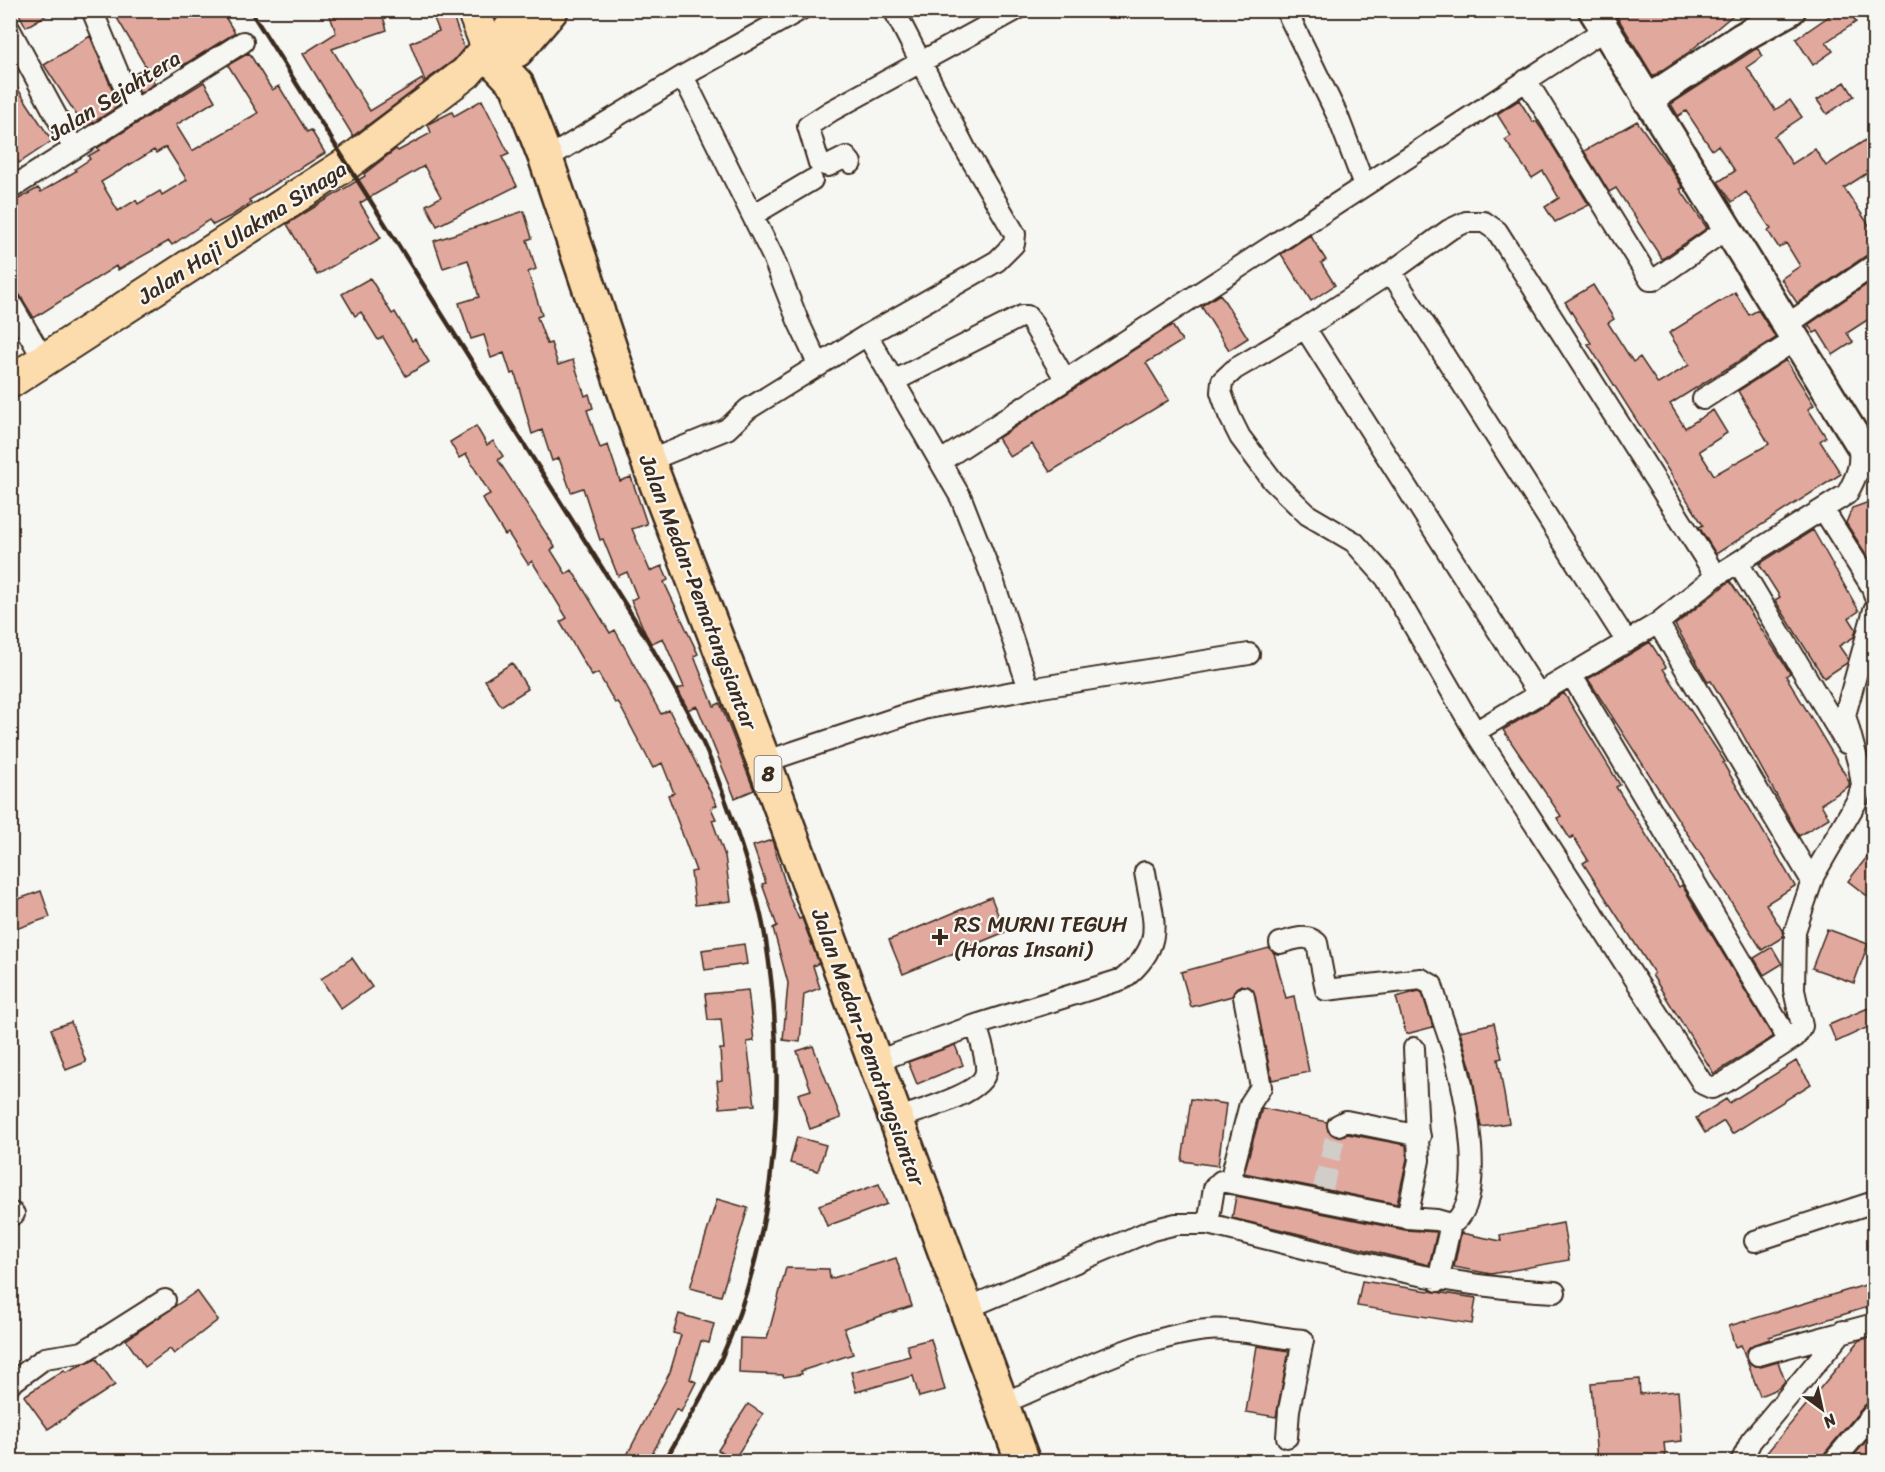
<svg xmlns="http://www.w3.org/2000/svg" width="1885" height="1472" font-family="Sriracha,sans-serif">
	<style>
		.building { fill: #e1a89e; stroke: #3b2a1e; stroke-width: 1.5; fill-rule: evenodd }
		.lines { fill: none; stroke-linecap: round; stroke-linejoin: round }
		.street-tunnel { stroke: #d1cdc8; stroke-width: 20; stroke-dasharray: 20 10; stroke-linecap: butt }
		.street-casing { stroke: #3b2a1e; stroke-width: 24 }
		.secondary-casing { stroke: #3b2a1e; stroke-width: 33 }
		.primary-casing { stroke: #3b2a1e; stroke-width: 36 }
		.highway-casing { stroke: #3b2a1e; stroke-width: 38 }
		.street { stroke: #f6f6f2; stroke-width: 20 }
		.secondary { stroke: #f6f6f2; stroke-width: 28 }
		.primary { stroke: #fcdcac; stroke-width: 32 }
		.highway { stroke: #fcdcac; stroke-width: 33 }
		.rail { stroke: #3b2a1e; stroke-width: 4.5 }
		.poi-dot { fill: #3b2a1e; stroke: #f6f6f2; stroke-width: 2 }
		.labels { text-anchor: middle; stroke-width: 4.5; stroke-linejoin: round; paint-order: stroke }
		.shield { fill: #f6f6f2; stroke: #73675e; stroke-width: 1.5 }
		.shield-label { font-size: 21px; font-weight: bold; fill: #3b2a1e }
		.street-label { font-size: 22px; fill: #3b2a1e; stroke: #f6f6f2 }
		.poi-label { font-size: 22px; fill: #3b2a1e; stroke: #f6f6f2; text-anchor: start }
	</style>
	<rect width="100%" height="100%" fill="#f6f6f2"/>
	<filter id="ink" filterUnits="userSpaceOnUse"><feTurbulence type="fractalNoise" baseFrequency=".0167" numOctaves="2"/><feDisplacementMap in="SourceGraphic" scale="12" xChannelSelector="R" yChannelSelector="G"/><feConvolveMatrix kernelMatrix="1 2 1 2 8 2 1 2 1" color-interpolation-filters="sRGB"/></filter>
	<g filter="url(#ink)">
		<path class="building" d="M17,10H55L26,27Z
			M128,10H221L235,33L182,66L179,62L152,79L155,83L140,93L132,76L146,67L117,18Z
			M328,10H381L387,30L332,49L370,111L422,79L424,83L353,136L303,54L336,33Z
			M451,10L464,48L454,60L425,81L410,43L439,31L433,16Z
			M1613,10H1739L1689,52L1653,76Z
			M1838,10H1848L1856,22L1826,42L1833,51L1813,65L1796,39Z
			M90,36L119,106L85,128L44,65Z
			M1757,48L1763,56L1747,67L1775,110L1790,100L1802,117L1774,136L1792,164L1815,149L1826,166L1867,139L1875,150V168L1844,188L1875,234V253L1867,255L1797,303L1781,279L1800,266L1786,243L1779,248L1768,231L1771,229L1746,192L1732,202L1718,182L1735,171L1718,145L1712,150L1686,111L1678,116L1671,104Z
			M249,53L272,90L279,86L307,132L311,130L325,153L249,200L251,203L231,216L213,225L209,220L172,245L169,241L118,270L116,266L34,318L20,295L10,290V204L38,188L41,192L76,171L75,169L90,159L88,156L99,150L97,148L204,82L215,101L176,125L192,151L258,113L228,65ZM166,147L187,180L162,195L160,191L138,204L136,200L118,211L101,182L154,150L156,153Z
			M10,77L52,141L19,163L10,150Z
			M1845,82L1854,96L1827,114L1817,100Z
			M482,100L509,154L502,157L517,186L437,226L426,205L441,197L424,166L360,203L381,238L317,275L287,224L365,176L364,174L396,149L398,151L431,133L428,124L452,112L454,116Z
			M1519,100L1533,122L1536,121L1548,138L1589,205L1555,222L1545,207L1559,198L1543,171L1532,178L1505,140L1511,136L1497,114Z
			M1637,121L1673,172L1683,188L1680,189L1707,228L1662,259L1616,188L1609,192L1584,151Z
			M524,211L532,238L527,240L536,269L528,272L542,315L537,317L547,344L551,343L558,365L573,360L585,396L589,394L593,408L587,410L600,448L608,445L620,481L631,477L647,524L632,529L650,571L662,566L668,580L664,582L698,654L694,656L701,674L714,706L720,703L754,790L735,798L697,706L687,710L678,689L684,687L663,638L650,644L631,600L637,597L627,572L618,576L603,539L600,540L583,488L571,492L559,458L552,461L542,430L532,434L515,373L511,374L504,353L491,358L484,335L471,339L459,303L479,297L468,260L443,268L434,241Z
			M1310,235L1326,260L1321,263L1335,285L1311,301L1281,254Z
			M370,278L392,314L395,312L412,341L415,339L429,362L406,376L383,337L378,340L361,312L355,316L342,294Z
			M1875,279V315L1847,333L1853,342L1833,355L1818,331L1814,333L1808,325Z
			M1593,285L1614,319L1608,323L1633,362L1640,357L1658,384L1689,365L1669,333L1735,292L1749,315L1758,310L1776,338L1670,404L1685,428L1713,410L1727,433L1699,451L1714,475L1769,444L1738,391L1786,360L1814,405L1808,409L1826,437L1820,441L1841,474L1716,554L1699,527L1703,525L1588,344L1591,343L1565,302Z
			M1220,294L1248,338L1229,350L1201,306Z
			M1172,325L1182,341L1146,363L1169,400L1050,472L1032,444L1010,457L998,438Z
			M476,426L487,445L493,441L503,456L498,460L555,547L551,550L566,574L572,570L610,633L615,630L661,714L669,710L717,805L711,808L716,819L712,820L725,856L731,901L695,905L691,872L696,871L668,795L674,793L662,763L653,768L618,702L615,703L598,673L592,676L560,622L567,618L532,561L528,564L508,533L505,535L482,498L490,494L466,454L459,458L450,442Z
			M1869,502L1875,518V568L1846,523L1852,508Z
			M1813,530L1859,611L1849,618L1856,629L1854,637L1839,646L1848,659L1847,663L1824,678L1775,600L1780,597L1759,564Z
			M1730,581L1790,673L1786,676L1849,781V786L1821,804L1829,818L1799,836L1733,717L1711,681L1708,682L1675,625Z
			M1650,642L1666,667L1663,669L1725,762L1723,763L1795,886L1766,904L1783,932V937L1762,950L1588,679Z
			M512,663L528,689L501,706L485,680Z
			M1564,693L1620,785L1616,787L1679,887L1682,885L1692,902L1773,1037L1714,1074L1652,975L1654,973L1583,863L1588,860L1573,836L1570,839L1557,818L1561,816L1503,730Z
			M772,840L790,899L799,919L802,918L819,963L813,966L820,988L804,994L800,1042L783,1040L788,983L773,928L777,926L762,884L766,883L753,846Z
			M1875,847V902L1848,881Z
			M41,891L50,917L10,931V902Z
			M991,897L1005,932L903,974L889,940Z
			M1827,929L1868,944L1854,983L1812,968Z
			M744,944L747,964L705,970L702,950Z
			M1772,947L1782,964L1764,975L1754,958Z
			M1269,948L1274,953L1286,998L1294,996L1309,1072L1272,1080L1253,990L1241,985L1236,988L1232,996L1191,1007L1181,972Z
			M352,958L372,987L341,1009L321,979Z
			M748,990L754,1041L747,1042L755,1105L720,1108L717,1081L722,1080L720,1049H724L721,1019L708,1020L705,994Z
			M1419,991L1422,993L1433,1027L1406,1034L1396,997Z
			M1868,1008L1875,1024L1836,1042L1829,1025Z
			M71,1022L86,1062L66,1070L51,1029Z
			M1494,1023L1502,1058L1498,1059L1509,1123L1481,1127L1472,1073L1460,1031Z
			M955,1045L963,1065L917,1084L908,1062Z
			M813,1046L841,1118L810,1129L798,1094L811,1090L797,1051Z
			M1796,1061L1811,1084L1732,1134L1724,1121L1705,1133L1696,1118L1726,1099L1729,1103Z
			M1191,1099L1226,1104L1218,1166L1182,1161Z
			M1262,1108L1327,1122L1328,1131L1337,1137L1348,1134L1406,1145L1407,1159L1397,1204L1244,1173Z
			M797,1137L826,1145L818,1171L790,1163Z
			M879,1184L887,1204L827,1226L819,1205Z
			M1236,1196L1405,1230L1437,1232L1429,1265L1232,1218Z
			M717,1199L748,1208L721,1296L690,1288Z
			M1563,1223L1569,1260L1491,1274L1454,1267L1461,1233L1501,1241L1500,1235Z
			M896,1258L912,1306L844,1328L853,1354L801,1371L802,1374L784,1377L783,1375L739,1373L740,1338L767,1339L786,1268L829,1269L830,1279Z
			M1362,1281L1476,1298L1472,1324L1357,1306Z
			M1875,1282V1305L1769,1337L1770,1339L1750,1346L1746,1352L1750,1364L1761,1367L1778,1362L1785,1381L1779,1388L1760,1396L1741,1345L1735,1347L1729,1326Z
			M197,1291L218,1320L174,1354L170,1349L145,1367L126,1340Z
			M679,1314L714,1324L709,1343L701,1341L690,1379L696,1382L681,1412L676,1409L651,1456L646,1461H624L670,1372L681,1335L673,1333Z
			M1868,1338L1875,1343V1401L1865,1405L1824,1454L1821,1461H1760L1860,1340Z
			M931,1339L945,1390L919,1397L913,1376L856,1392L851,1372L910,1356L907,1345Z
			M1257,1346L1289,1351L1276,1417L1246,1412Z
			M96,1358L115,1385L48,1429L24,1396L64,1370L66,1372Z
			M1639,1379L1640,1394L1678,1391L1682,1441L1664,1443L1666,1461H1597L1591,1383Z
			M748,1404L763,1414L734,1460L718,1450Z
			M1875,1431V1461H1849Z"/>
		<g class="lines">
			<path class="street-tunnel" d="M1323,1188L1338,1125"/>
			<g class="street-casing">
				<path id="street" d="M92,10L134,111
					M1286,10L1338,117L1364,185
					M10,30L74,149
					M683,76L773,257L798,321L819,366
					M1526,80L1650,280H1654L1728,228
					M546,159L683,76L800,10
					M851,163L846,157L828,166L819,163L808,126L831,111L1016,10
					M10,189L243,42
					M753,215L812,180
					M1391,272L1627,642
					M10,302L44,360
					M1788,324L1874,265
					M1305,328L1539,695
					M867,335L961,498L992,577L1029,689
					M894,381L1022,316H1027L1031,321L1065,379
					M1703,399L1797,339
					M648,461L727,429L748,409L867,335L997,261L1014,244L1015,234L967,152L894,10
					M941,461L1604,30
					M1823,509L1872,587L1874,595
					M1738,563L1846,743
					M1716,576L1497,231L1484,222H1466L1449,230L1391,272L1305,328L1235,369L1222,381L1221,392L1229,415L1240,437L1273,481L1308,515L1354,542L1386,578L1475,732L1703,1084L1712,1088L1724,1083L1795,1037L1802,1026L1794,990L1795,931L1814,875L1858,799L1862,785L1859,766L1845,715L1874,610
					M1658,623L1812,881
					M1572,676L1789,1041
					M1475,732L1658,623L1716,576L1847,494C1857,476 1862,464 1858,444
					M764,762L923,709L1029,689L1249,654
					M1280,943C1293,940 1306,933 1317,943L1326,990L1421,979L1432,985C1439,1011 1449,1035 1456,1060C1465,1094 1489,1205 1451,1224
					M874,1062L976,1025
					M895,1119C915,1112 984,1094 986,1071C987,1057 980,1039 976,1025L1123,979C1167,944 1153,921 1145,872
					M1338,1125L1346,1121L1420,1136
					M1230,1181L1250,1104L1261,1087L1244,997
					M10,1212L14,1214
					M1407,1218L1419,1160L1414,1048
					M1208,1224L1214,1188L1221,1181L1407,1218L1437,1220L1451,1224L1438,1281
					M1755,1241L1874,1202
					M965,1309L1152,1230L1176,1224H1208C1323,1252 1436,1287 1555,1292
					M1758,1355L1874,1324
					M10,1384L45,1358L83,1352L165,1300
					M1001,1404C1065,1378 1138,1337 1207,1330C1230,1327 1278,1338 1303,1340L1289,1410L1287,1437
					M1741,1462L1751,1441L1843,1331
					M1833,1462L1874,1413"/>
			</g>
			<g class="secondary-casing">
				<path id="secondary" d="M1593,10L1874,467
					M1647,100L1741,38L1791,10"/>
			</g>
			<g class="primary-casing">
				<path id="primary" d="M10,382L345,165L466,73L488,48L473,10"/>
			</g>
			<g class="highway-casing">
				<path id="highway" d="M524,10L506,36L488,48L497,64L517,85L546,159L648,461L764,762L1023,1462
					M517,50L551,10"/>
			</g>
			<use href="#street" class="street"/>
			<use href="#secondary" class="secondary"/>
			<use href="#primary" class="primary"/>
			<use href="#highway" class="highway"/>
			<path class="rail" d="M250,10L647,639C670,680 695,721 712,764C732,816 757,886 766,941C787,1079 779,1230 721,1359C704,1394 684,1428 664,1462"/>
		</g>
	</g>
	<path class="poi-dot" d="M937 928h6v6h6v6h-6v6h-6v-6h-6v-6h6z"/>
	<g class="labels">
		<rect class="shield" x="754.5" y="756" width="27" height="36" rx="4.5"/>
		<g class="shield-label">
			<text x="768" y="781">8</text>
		</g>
		<g class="street-label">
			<text transform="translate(114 95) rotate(-32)" y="8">Jalan Sejahtera</text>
			<text transform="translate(242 232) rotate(-33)" y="8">Jalan Haji Ulakma Sinaga</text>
			<text transform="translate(699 592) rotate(69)" y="8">Jalan Medan-Pematangsiantar</text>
			<text transform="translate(869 1047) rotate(70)" y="8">Jalan Medan-Pematangsiantar</text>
		</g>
		<g class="poi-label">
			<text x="954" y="932">RS MURNI TEGUH<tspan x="954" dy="25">(Horas Insani)</tspan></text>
		</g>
	</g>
	<rect width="1885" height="1472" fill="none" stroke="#f6f6f2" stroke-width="36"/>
	<rect x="18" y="18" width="1849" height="1436" fill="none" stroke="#3b2a1e" stroke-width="2" filter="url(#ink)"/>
	<g transform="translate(1822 1409) rotate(147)" stroke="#f6f6f2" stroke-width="4.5" paint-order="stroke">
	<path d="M0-4.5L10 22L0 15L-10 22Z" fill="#3b2a1e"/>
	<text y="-9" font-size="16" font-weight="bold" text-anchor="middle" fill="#3b2a1e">N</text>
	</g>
</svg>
